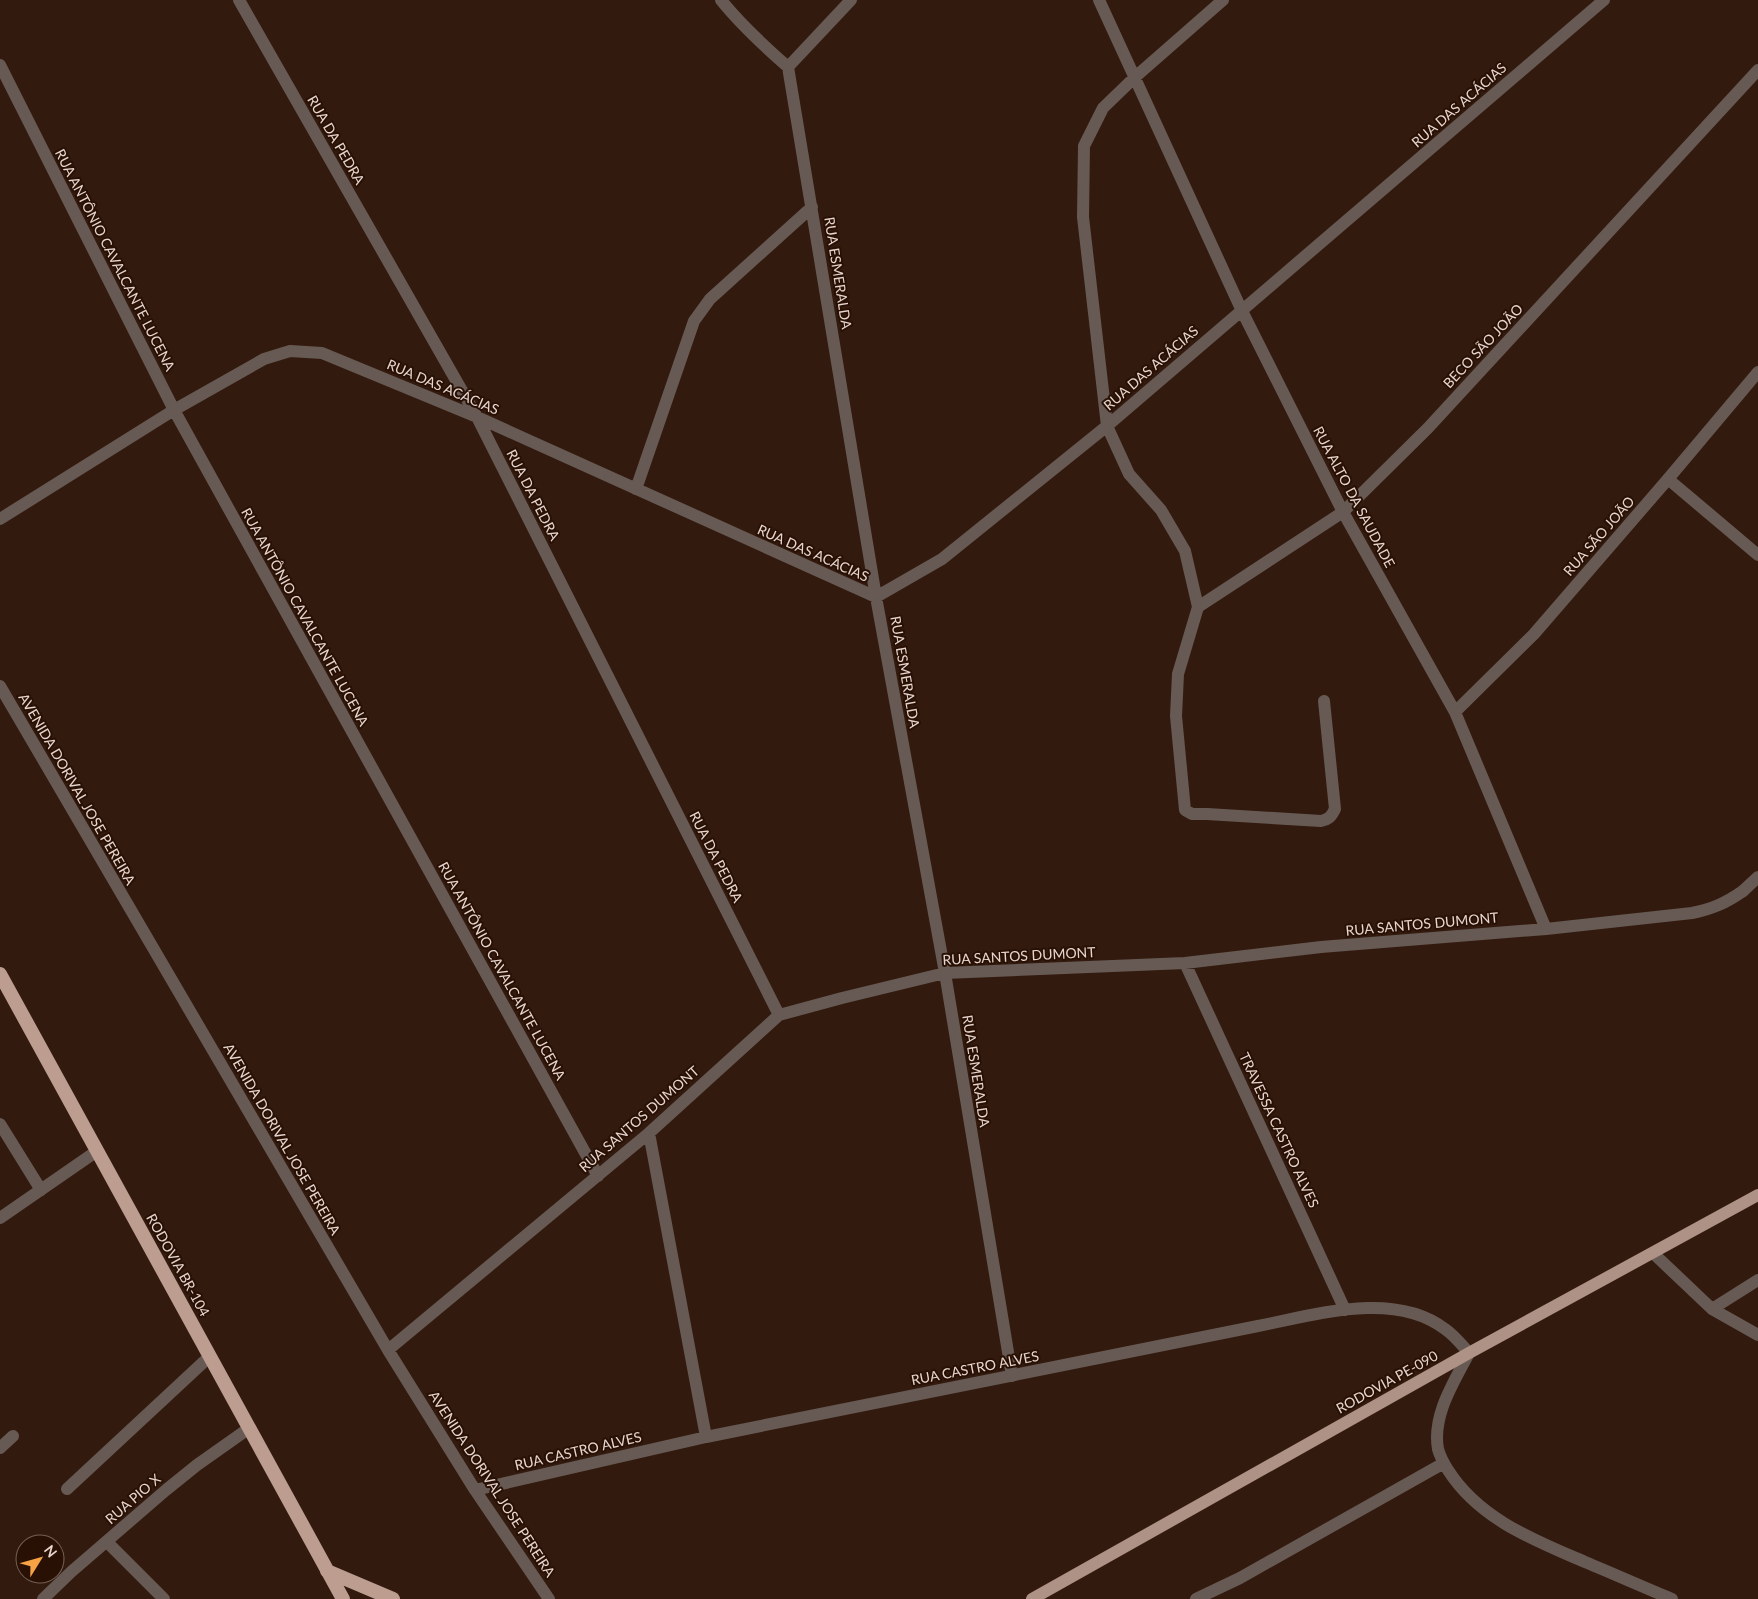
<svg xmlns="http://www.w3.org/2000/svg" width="1758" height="1599" font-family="Lato,sans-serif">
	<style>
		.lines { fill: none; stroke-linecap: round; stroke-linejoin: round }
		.service { stroke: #675a54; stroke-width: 12 }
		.minor { stroke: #675a54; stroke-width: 12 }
		.primary { stroke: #ae9286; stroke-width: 12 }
		.trunk { stroke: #bc9d90; stroke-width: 14 }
		.labels { text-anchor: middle; stroke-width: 4; stroke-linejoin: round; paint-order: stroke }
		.street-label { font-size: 14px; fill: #e8d6ce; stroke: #281005 }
	</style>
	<rect width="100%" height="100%" fill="#331a0e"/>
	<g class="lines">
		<path class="service" d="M1668,479L1758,555
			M1198,607L1343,512L1428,428L1758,70
			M1207,814L1321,821C1329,819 1331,817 1335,809L1324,701
			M1743,891L1758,877
			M0,1124L41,1190
			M0,1448L13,1436
			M67,1489L209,1357
			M107,1542L164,1599"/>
		<path class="minor" d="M239,0L477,417L779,1015
			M721,0C741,25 764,46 788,67L876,597L945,973L1012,1376
			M1099,0L1242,311L1343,512L1455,712L1546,929
			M0,65L174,410L598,1176
			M788,67L851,0
			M636,489L694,321L710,299L812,207
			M0,519L174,410L264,359L290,351L322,353L477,417L876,597L942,559L1107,426L1604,0
			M0,686L388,1350L475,1490L549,1599
			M1455,712L1534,634L1668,479L1758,372
			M1207,814H1192L1185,810L1176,716L1178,674L1198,607L1185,551L1161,510L1129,474L1107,426L1083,217L1084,146L1103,108L1134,78L1223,0
			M1185,963L1345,1310
			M649,1133L706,1437
			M0,1218L97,1151
			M1653,1253L1712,1309L1758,1335
			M1712,1309L1758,1280
			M388,1350L649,1133L779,1015L842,998L945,973L1185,963L1321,947L1546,929L1692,913C1712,909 1726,903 1743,891
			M475,1490L706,1437L1258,1326C1315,1315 1394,1290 1445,1329C1454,1335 1462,1345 1469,1353C1454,1382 1432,1415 1438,1449C1440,1456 1444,1464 1448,1470C1479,1519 1534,1540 1585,1562C1614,1574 1643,1587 1672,1599
			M43,1599L71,1572L166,1490L197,1465L248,1429
			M1196,1599L1240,1578L1444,1463"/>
		<path class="primary" d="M1032,1599L1469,1353L1758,1195"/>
		<path class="trunk" d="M0,974L343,1599
			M327,1571L393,1599"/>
	</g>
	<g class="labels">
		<g class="street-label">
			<text transform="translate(1459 105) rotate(-41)" y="5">RUA DAS ACÁCIAS</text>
			<text transform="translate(336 140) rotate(60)" y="5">RUA DA PEDRA</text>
			<text transform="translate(115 260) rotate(63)" y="5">RUA ANTÔNIO CAVALCANTE LUCENA</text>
			<text transform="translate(838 273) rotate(81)" y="5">RUA ESMERALDA</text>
			<text transform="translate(1483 346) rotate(-47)" y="5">BECO SÃO JOÃO</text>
			<text transform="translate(1151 368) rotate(-41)" y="5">RUA DAS ACÁCIAS</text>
			<text transform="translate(443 387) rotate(23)" y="5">RUA DAS ACÁCIAS</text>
			<text transform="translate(533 495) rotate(63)" y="5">RUA DA PEDRA</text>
			<text transform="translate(1354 497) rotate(62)" y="5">RUA ALTO DA SAUDADE</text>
			<text transform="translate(1599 536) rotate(-49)" y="5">RUA SÃO JOÃO</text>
			<text transform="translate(813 553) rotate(24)" y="5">RUA DAS ACÁCIAS</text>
			<text transform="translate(305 617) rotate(61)" y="5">RUA ANTÔNIO CAVALCANTE LUCENA</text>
			<text transform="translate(905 672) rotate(80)" y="5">RUA ESMERALDA</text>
			<text transform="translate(77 789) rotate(60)" y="5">AVENIDA DORIVAL JOSE PEREIRA</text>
			<text transform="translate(716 857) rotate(63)" y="5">RUA DA PEDRA</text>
			<text transform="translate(1422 924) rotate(-5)" y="5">RUA SANTOS DUMONT</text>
			<text transform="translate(1019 956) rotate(-3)" y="5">RUA SANTOS DUMONT</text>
			<text transform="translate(502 971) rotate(61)" y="5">RUA ANTÔNIO CAVALCANTE LUCENA</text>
			<text transform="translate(976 1071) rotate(81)" y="5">RUA ESMERALDA</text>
			<text transform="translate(639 1119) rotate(-41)" y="5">RUA SANTOS DUMONT</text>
			<text transform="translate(1279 1130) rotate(65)" y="5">TRAVESSA CASTRO ALVES</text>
			<text transform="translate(282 1139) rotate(60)" y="5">AVENIDA DORIVAL JOSE PEREIRA</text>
			<text transform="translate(178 1265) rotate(61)" y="5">RODOVIA BR-104</text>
			<text transform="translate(975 1368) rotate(-11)" y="5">RUA CASTRO ALVES</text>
			<text transform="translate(1387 1382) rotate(-29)" y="5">RODOVIA PE-090</text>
			<text transform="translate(578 1451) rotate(-13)" y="5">RUA CASTRO ALVES</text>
			<text transform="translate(492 1484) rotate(57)" y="5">AVENIDA DORIVAL JOSE PEREIRA</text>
			<text transform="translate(133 1499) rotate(-41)" y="5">RUA PIO X</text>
		</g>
	</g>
	<g transform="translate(40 1559) rotate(53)"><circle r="24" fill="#281005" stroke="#755f55"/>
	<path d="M0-4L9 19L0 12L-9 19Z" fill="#f5a345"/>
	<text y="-8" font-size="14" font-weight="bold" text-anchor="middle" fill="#e8d6ce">N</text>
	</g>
</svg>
